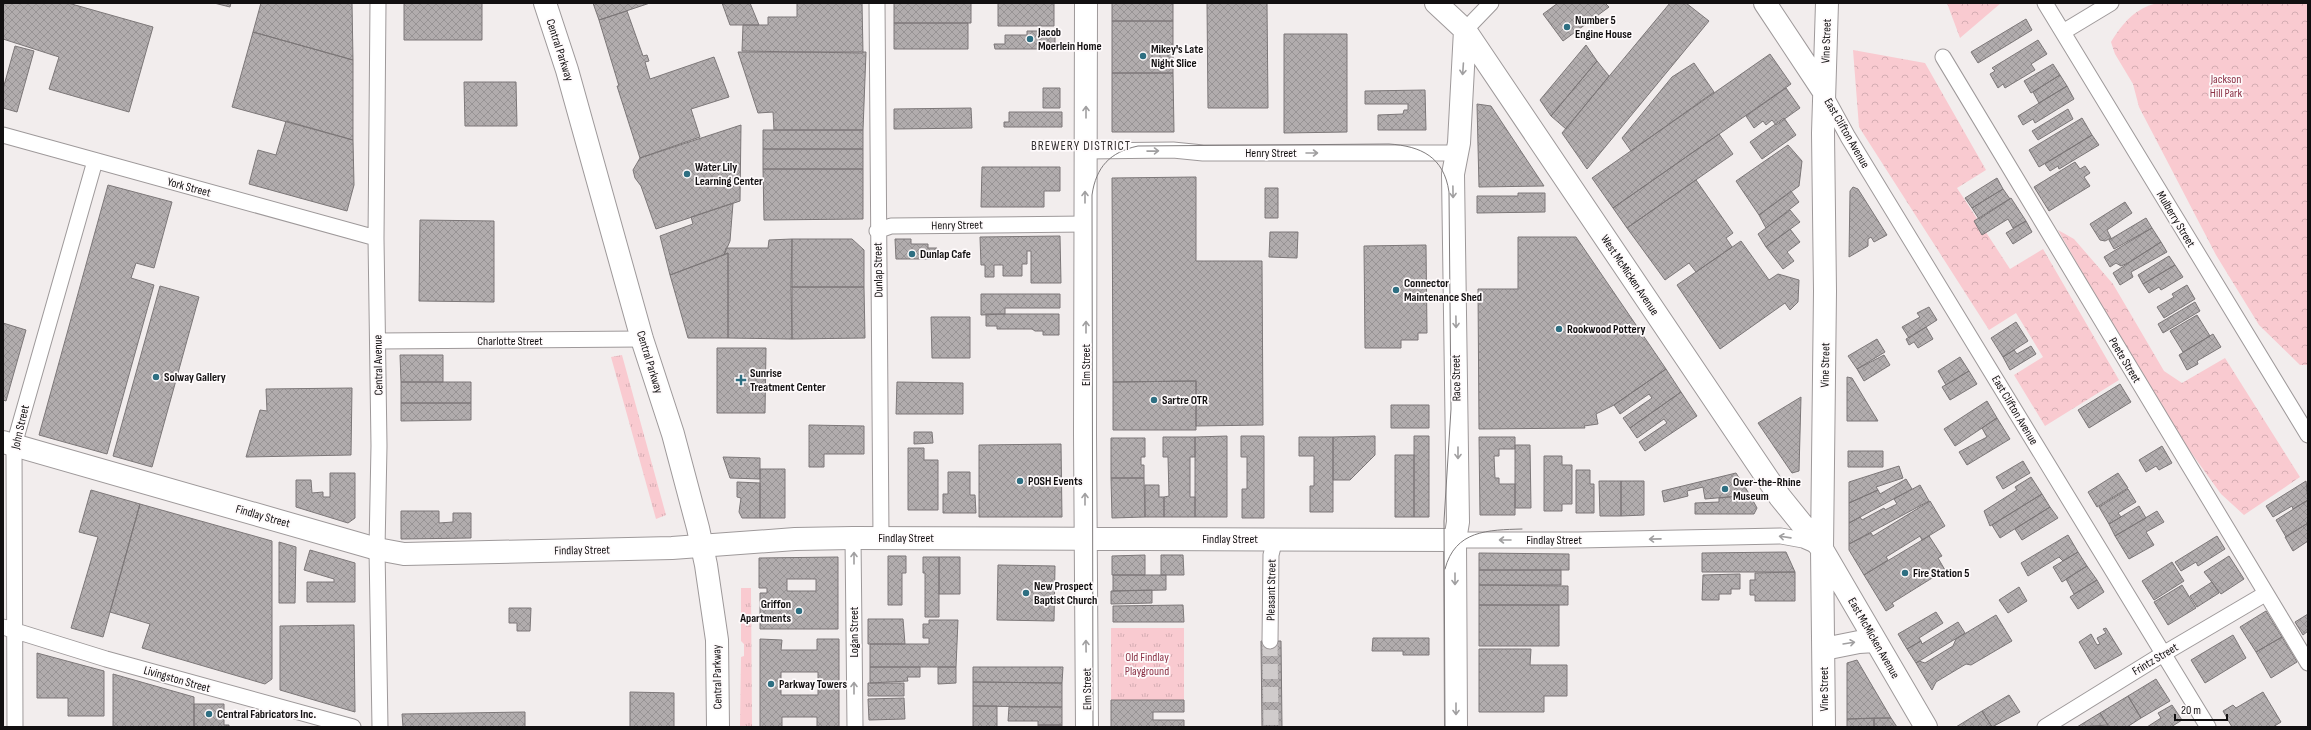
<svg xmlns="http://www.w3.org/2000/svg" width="2311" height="730" font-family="'Sofia Sans Condensed',sans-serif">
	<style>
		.grass { fill: url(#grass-tufts) }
		.forest { fill: url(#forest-crowns) }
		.building { fill: url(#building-cross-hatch); stroke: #7c7778; fill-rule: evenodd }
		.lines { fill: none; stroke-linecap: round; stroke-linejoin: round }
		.street-tunnel { stroke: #d0cccc; stroke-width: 15; stroke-dasharray: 15 8; stroke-linecap: butt }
		.street-casing { stroke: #9e999a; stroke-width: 17 }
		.secondary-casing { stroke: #9e999a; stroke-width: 24 }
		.primary-casing { stroke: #9e999a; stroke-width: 24 }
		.street { stroke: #fff; stroke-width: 15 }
		.secondary { stroke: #fff; stroke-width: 22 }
		.primary { stroke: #fff; stroke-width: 22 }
		.tram { stroke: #807c7d; stroke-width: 1 }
		.oneway { stroke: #a09fa0 }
		.poi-dot { fill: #2e6f82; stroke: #fefafb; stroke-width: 1.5 }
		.labels { text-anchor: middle; stroke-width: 3.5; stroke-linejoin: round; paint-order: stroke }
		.poi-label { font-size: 12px; font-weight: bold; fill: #121011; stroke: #fefafb; text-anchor: start }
		.street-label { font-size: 12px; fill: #121011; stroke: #fefafb }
		.park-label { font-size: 12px; fill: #8b3246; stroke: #fefafb }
		.neighbourhood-label { font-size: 13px; letter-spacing: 1px; fill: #332f2f; stroke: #fefafb }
	</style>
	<defs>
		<pattern id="grass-tufts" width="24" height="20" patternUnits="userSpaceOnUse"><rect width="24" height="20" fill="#f9cad0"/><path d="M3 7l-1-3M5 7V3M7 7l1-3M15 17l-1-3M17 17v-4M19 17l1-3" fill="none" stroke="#d4acb2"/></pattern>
		<pattern id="forest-crowns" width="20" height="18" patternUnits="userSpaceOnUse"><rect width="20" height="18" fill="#f9cad0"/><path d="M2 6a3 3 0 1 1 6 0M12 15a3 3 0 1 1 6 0" fill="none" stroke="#d4acb2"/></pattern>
		<pattern id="building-cross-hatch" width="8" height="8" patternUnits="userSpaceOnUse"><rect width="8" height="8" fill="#b1acad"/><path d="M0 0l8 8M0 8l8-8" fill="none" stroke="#979394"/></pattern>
	</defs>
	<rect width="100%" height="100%" fill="#f2eded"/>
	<path class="grass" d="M622,355L666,515L656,519L611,357Z
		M741,588H751L752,727H740L741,657L744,656V644L741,641Z
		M1111,628H1184V700H1111Z"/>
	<path class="forest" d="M1947,3H2001L1960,38Z
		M2158,3H2308V365H2300L2259,325L2216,255L2139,107L2133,84L2115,54L2111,42C2123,23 2135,8 2158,3Z
		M1853,50L1925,63L1986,170L1957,188L2010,269L2043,249L2119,380L2045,426L2014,375L2043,357L2016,313L1989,330L1859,127Z
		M2058,230L2074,239L2113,284L2164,371L2182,383L2225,358L2300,477L2244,515L2221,494L2161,411Z"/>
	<path class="building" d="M3,3H68L153,27L129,112L49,89L59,57L3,39Z
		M214,3H231L230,7Z
		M261,3H352L353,60L253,32Z
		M404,3H482V40H404Z
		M593,3H650L599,20Z
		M722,3H750L759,25H730Z
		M797,3H862L863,53L742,51L743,25H768V17H797Z
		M894,3H971V23H894Z
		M998,3H1054V26H998Z
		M1112,3H1173V21H1112Z
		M1207,3H1267L1268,108H1208Z
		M1558,3H1605L1609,7L1563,41L1543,14Z
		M1670,3H1686L1709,21L1587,169L1562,133Z
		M627,11L643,56L647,55L649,61L645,62L650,79L714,57L729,97L691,109L700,137L640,158L617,86H619L599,20Z
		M2026,19L2032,30L1978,63L1971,52Z
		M1112,21H1173V73H1112Z
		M894,23H968V49H894Z
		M1027,31H1055V49H995L994,44H1005V35H1027Z
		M253,32L353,60V140L232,107Z
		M1284,34H1347V132L1284,133Z
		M2038,40L2047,54L2031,64L2035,70L2005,88L2003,84L1998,88L1990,74L1995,71L1992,68Z
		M1586,45L1597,61L1551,116L1540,100Z
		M15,46L34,51L17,112L3,108V89Z
		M738,52H866L863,130H774L773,112L758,113Z
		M1770,54L1791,84L1613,208L1592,178Z
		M1597,61L1609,76L1566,129L1551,116Z
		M1694,63L1714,92L1631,151L1622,138L1672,77Z
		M2053,64L2060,75L2031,93L2024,81Z
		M1112,73H1173L1174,132H1112Z
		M2060,75L2067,86L2039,103L2033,92Z
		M464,82H516L517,126H465Z
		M2067,86L2074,99L2035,123L2033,119L2023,125L2018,116Z
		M1043,88H1060V108H1043Z
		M1786,88L1800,108L1776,125L1772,120L1766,125L1763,121L1754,128L1746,116Z
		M1425,90L1426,130H1378V115L1403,114L1404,110H1408V104H1365V91Z
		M1477,104L1491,106L1544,186L1479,187Z
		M971,108L972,128L894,129V109Z
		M2068,109L2073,119L2038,140L2032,131Z
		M1009,112H1062V127H1004V122H1009Z
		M1784,118L1796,135L1762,159L1750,142Z
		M2082,118L2092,135L2039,167L2029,150Z
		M286,121L353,140L354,185L347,211L249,184L258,150L276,155Z
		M741,125L740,201L656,229L641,186L635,178L633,170L640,158Z
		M763,130H863V149H763Z
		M1719,134L1733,154L1627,228L1613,208Z
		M2092,135L2099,145L2059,169L2058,166L2050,171L2045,164Z
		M1788,145L1802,161L1799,186L1759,215L1736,181Z
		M763,149H863V169H763Z
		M2075,162L2080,169L2085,166L2090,173L2084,177L2090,186L2049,211L2034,187Z
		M982,167H1060V191H1044V207H981Z
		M763,169H863V219L764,220Z
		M1196,177V261H1262L1263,425L1196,426V381L1113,382L1112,178Z
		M1997,178L2003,189L1972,208L1965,198Z
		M1696,180L1733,233L1726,238L1732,247L1696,272L1689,263L1665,280L1627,228Z
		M108,185L172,202L154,268L136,263L131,278L154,285L107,454L39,435Z
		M1853,187L1858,189L1887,235L1874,242L1871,237L1868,239V246L1849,257L1850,191Z
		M1265,188H1278V218H1265Z
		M2003,189L2010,199L1979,219L1972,208Z
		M1791,191L1799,202L1766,228L1759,215Z
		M1518,193H1545V212L1477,213V196H1518Z
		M2011,198L2026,221L2013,228L2008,219L1982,235L1974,221Z
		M2125,202L2132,213L2107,230L2111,238L2105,241L2100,240L2090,224Z
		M733,203L730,241L724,255L670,275L660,236L693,224L691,217Z
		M1790,210L1800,222L1766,247L1758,234Z
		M2146,218L2152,228L2114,249L2109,240Z
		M420,220L494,221V302L419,301Z
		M2026,221L2032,232L2013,244L2006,233Z
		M2152,228L2161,242L2128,263L2121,266L2116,263L2110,267L2104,257Z
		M1790,229L1800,242L1787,252L1794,261L1783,269L1766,247Z
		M1270,232H1298L1297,258L1269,257Z
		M1060,236L1061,283H1031V251H1027V264H1022V276H1003V265H994V277H985V265H981L980,237Z
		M1518,237H1576L1666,369L1614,405L1596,414L1598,424L1584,426L1585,428L1479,429L1478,289H1518Z
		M792,239V339L728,338V253L724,255L726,248H768L769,240Z
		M792,239H852L864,250V287H791Z
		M895,239H911V244H928V248H937V259H896Z
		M1741,241L1769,280L1778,274L1799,280L1798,302L1790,310L1785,303L1720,349L1677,285Z
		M2161,242L2167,252L2131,272L2133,277L2120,285L2113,273Z
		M1426,245L1427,333H1418V340H1401V348H1365L1364,246Z
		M728,253V338H688L670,275Z
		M2169,256L2175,265L2143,284L2138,275Z
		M2175,265L2183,277L2161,290L2159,287L2149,293L2143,284Z
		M2187,285L2195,299L2164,318L2157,307L2174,297L2172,294Z
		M160,286L199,297L152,467L113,456Z
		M791,287H864L865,338L792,339Z
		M981,294H1060V308H1005V314L981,315Z
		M2195,302L2200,311L2163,333L2158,324Z
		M1929,307L1937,320L1909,338L1902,327L1920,317L1917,313Z
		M986,314H1059V335H1043V331H1035L1032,329H997V326H986Z
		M2197,315L2210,336L2183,352L2170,331Z
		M931,317H970V358H932Z
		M2016,322L2028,341L2003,357L1991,338Z
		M3,323L26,330L6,401L3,400Z
		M1926,327L1933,339L1918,348L1914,342L1909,345L1906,339Z
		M2213,334L2221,347L2197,361L2198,364L2187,370L2179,355Z
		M1877,339L1885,352L1857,369L1848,356Z
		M2031,346L2036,354L2010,370L2003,357L2014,350L2017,354Z
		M717,348H766L765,413H717Z
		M400,355H443V382H401Z
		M1884,355L1890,365L1864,381L1857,369Z
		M1960,357L1969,371L1946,385L1938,371Z
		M1666,369L1681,392L1630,428L1623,418L1652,398L1649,394L1620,414L1614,405Z
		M1969,371L1977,384L1950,400L1942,387Z
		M1847,377L1852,378L1878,421H1847Z
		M1196,381V430H1113V382Z
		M401,382H471V403H401Z
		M897,382L963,383V414H896Z
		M2120,384L2131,402L2089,428L2078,410Z
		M352,388L351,455L246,457L260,410L267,411L266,389Z
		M1681,392L1697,416L1645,451L1639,442L1667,423L1664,419L1637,438L1630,428Z
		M1801,397L1799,471L1792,473L1758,423Z
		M1987,401L1997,418L1955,446L1944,429Z
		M401,403H471V420L401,421Z
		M1391,405H1429V428H1391Z
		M1997,418L2010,439L1967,465L1959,452L1987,437L1982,428Z
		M809,425L864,426V454H824V467H809Z
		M914,432H932L933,443L914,444Z
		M1227,436V517H1195V437Z
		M1241,436H1264V518H1242V489H1247V457H1241Z
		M1375,436V455L1350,480H1333V437Z
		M1414,436H1429V517H1414Z
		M1163,437H1195V457H1190V497H1195V517H1164V497L1169,496L1168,457H1163Z
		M1299,437H1333V512H1310V486H1314V456H1299Z
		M1479,437H1515V449H1499V456H1494L1495,478H1499V484H1515V515H1480Z
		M1111,438H1145V457H1141V465H1144V478H1111Z
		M1061,444L1062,517H979V445Z
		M1515,445H1530L1531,508H1515Z
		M2162,446L2172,463L2159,470L2156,466L2146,472L2139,460Z
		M908,448H924V460H938V510H908Z
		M1848,451H1883V467H1848Z
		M1395,455H1414V517H1395Z
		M1544,456H1562V465H1572V504H1562V511H1544Z
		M723,457L760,458V479L730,478Z
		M2023,461L2030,473L2003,489L1996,477Z
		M1899,466L1903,478L1876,487L1878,490L1849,503V482Z
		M760,469H785V518H760Z
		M1576,470H1590V484H1594V513H1576Z
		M948,472H970V495H975L976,513H943V494H948Z
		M330,473H355V518L348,523L296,507V480H311L312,493L323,492V497H330Z
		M1736,473L1750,495L1705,499L1703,487L1687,491L1688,496L1664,502L1662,491Z
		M2118,473L2128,488L2097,507L2088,492Z
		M2031,477L2042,494L1990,526L1984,511L2017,490L2015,487Z
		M1111,478H1144L1145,517L1112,518Z
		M1906,479L1912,489L1849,523V503L1878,490L1880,494Z
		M1599,481H1621V516H1600Z
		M1621,481H1644V515L1621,516Z
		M2306,481L2308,500L2293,509L2292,506L2273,517L2266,506Z
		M737,482L760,483V518H742L739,512L741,498L737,497Z
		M1145,485H1159V497H1164V517H1145Z
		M1920,485L1929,501L1849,544V523L1860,517L1862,520L1884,508L1885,510L1897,504L1894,499Z
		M2128,489L2136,502L2118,513L2121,517L2109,524L2099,507Z
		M91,490L140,504L103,637L71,628L98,537L79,532Z
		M2042,494L2050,507L2000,538L1992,525Z
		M1750,495L1757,508L1754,514H1695V503L1719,502V498Z
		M2308,500V523L2286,537L2276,520Z
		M1930,501L1945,526L1922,540L1920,536L1886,557L1888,560L1864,575L1849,550V544L1871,533L1873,536Z
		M140,504L272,541V679L265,684L142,648L150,624L110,612Z
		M2139,506L2146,518L2115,536L2109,524Z
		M2050,507L2058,518L2022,540L2015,529Z
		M401,511H439V523L453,522V513H471V538L401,539Z
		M2157,511L2164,522L2146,532L2154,545L2129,559L2115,536Z
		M2308,523V541L2293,551L2285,537Z
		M2068,535L2078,552L2063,561L2059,557L2028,576L2021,563Z
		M1929,536L1942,556L1938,558L1945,570L1892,603L1894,606L1886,611L1864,575Z
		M2217,536L2225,549L2198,566L2196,562L2181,571L2175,562Z
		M279,542L296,547L295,603H279Z
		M310,550L355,563V602H307V582H334V579L304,570Z
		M1786,552L1795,572H1702V553Z
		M2078,552L2087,566L2062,582L2053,567Z
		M1479,553L1569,554V570H1479Z
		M1145,555V575H1112V556Z
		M1161,555H1183L1184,575H1161Z
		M888,556H906V573H902V605H888Z
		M2229,556L2244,579L2221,594L2204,572Z
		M838,557V629H760V593H767V588H759V558ZM787,579H816V591H787Z
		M923,557H939V617H925V573H923Z
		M939,557H960V594H939Z
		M2172,562L2184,581L2154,600L2142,581Z
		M998,565L1055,566L1054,621L997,620Z
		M2087,566L2097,580L2074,594L2066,579Z
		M1479,570H1561V585H1479Z
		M1795,572V601H1755V595H1750V580H1755V573Z
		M1740,574V589H1731V594H1719V600H1702L1703,575Z
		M1113,575H1166V590L1113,591Z
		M2097,580L2104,592L2078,609L2070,597Z
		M2212,582L2219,593L2197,607L2190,596Z
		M1479,585L1568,586V605H1479Z
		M2182,585L2196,608L2168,625L2154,602Z
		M2019,587L2027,601L2008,613L1999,600Z
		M1152,590V603L1111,604V591Z
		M1183,605L1184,622H1113V606Z
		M1479,605H1559V646H1479Z
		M509,608H531L530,631H517V623H509Z
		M2266,611L2282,637L2256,652L2240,627Z
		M1936,612L1943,623L1919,638L1921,641L1907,649L1898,634Z
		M2308,614V631L2303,635L2295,622Z
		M1996,615L2012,641L1971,665L1966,664L1936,682L1932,690L1916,663L1919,661L1925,663L1953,646L1956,639Z
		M868,619H903L905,644H868Z
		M929,620H958L956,667H870V644H929V638H923V624H929Z
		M1958,622L1965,633L1916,663L1907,649L1921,641L1922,644Z
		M354,625L355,712L280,690V626Z
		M2106,628L2122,654L2095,669L2079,642L2091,634L2097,645L2100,644L2097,638L2106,633L2103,629Z
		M2233,635L2246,658L2205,683L2191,660Z
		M2282,637L2297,662L2271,678L2256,652Z
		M1373,638H1429V655H1403V651H1372Z
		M760,639L782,640L781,650H817V639H839V727H817V717H782V727H760ZM781,672H818V695H781Z
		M1261,641H1281L1282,727H1262Z
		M1479,649H1531L1530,665H1567V696H1544V712H1479Z
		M37,653L104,671V716H68V698H37Z
		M1857,660L1891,718L1847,719V663Z
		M870,667H920V677H907L908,681L870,683Z
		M938,667H956V683L938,684Z
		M973,667H1063L1062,683L973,682Z
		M113,674L194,697V727H113Z
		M2156,679L2170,701L2141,718L2128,696Z
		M973,682L1062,683V707L973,706Z
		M868,683H904V696H868Z
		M630,692L674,693V727H630Z
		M2263,692L2281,722L2273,727H2232L2223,711L2233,705L2236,708Z
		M2009,695L2020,712L1992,727L1982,711Z
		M2128,696L2141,718L2127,727H2109L2100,713Z
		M904,698L905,719L869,720L868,699Z
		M1111,700H1184V712H1153V720H1184V727H1111Z
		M194,704H224V725H229V727H194Z
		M2172,705L2182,720L2171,727H2147L2161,718L2158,713Z
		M973,706H997V727H973Z
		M1009,707H1062V725H1038V721H1008Z
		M1982,711L1992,727H1956Z
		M525,712V727H403L402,714Z
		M2100,713L2108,725L2077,727Z
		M1874,718H1891L1897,727H1874Z
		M1874,718V727H1847V719Z
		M1038,725H1062V727H1038Z"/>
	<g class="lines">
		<path class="street-tunnel" d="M1270,641L1271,727"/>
		<g class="street-casing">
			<path id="street" d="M378,3L376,238L379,446L377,549L380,727
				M877,3L881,538
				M2045,3L2308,435
				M1465,30L1491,3
				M2063,32L2111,3
				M1943,57L2308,663
				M1825,95L1848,137L2208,727
				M3,135L376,238
				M1086,151L1173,150L1203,153H1457
				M877,231L891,226L1085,224
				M378,341L642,339
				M853,538L855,727
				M1455,540H1578L1781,536L1803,540L1819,547
				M3,627L106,659L353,727
				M1270,641L1271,555L1275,539
				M15,727L14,445L95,161
				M2045,727L2163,654L2265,594"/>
		</g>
		<g class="secondary-casing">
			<path id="secondary" d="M1086,3L1085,434L1087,727
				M1436,3L1465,30L1780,497L1822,549L1926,727
				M1765,3L1824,92
				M3,442L377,549L404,554L672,548L795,539L853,538L1455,540
				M1824,649L1859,642L1875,641
				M1456,727L1455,540L1458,522L1453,174L1459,143L1465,30
				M1824,727L1822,549L1825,291L1823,133L1827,3"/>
		</g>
		<g class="primary-casing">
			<path id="primary" d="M545,3L567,70L642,339L673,434L698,528L706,565L717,640L718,727"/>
		</g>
		<use href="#street" class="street"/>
		<use href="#secondary" class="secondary"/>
		<use href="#primary" class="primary"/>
		<path class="tram" d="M1445,569C1455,530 1488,530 1522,529
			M1093,727L1092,195C1096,167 1110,152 1138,146L1389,144C1421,146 1444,157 1449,192L1451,409L1444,521L1445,727"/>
	</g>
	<defs><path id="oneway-shaft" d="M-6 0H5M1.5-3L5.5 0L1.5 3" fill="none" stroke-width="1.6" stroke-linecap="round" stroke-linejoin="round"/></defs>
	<g class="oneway">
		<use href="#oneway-shaft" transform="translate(1463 69) rotate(94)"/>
		<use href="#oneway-shaft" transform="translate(1086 112) rotate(-90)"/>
		<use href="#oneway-shaft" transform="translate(1153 151) rotate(-1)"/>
		<use href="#oneway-shaft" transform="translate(1312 153)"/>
		<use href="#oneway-shaft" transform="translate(1453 192) rotate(89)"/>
		<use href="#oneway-shaft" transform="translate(1085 197) rotate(-90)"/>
		<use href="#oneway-shaft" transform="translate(1456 322) rotate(89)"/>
		<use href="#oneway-shaft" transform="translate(1086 327) rotate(-90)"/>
		<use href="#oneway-shaft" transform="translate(1458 453) rotate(90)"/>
		<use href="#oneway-shaft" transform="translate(1085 499) rotate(-90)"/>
		<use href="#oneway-shaft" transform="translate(1785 537) rotate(-172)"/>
		<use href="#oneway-shaft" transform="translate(1655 539) rotate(179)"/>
		<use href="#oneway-shaft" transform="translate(1505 540) rotate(-180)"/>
		<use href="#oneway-shaft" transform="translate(854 558) rotate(-90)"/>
		<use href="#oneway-shaft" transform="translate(1455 579) rotate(90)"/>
		<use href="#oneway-shaft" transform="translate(1849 643) rotate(-9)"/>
		<use href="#oneway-shaft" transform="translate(1086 646) rotate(-91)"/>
		<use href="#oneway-shaft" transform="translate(854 688) rotate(-90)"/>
		<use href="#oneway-shaft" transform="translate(1456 709) rotate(90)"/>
	</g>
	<g class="poi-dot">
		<circle cx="1567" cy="27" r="4"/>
		<circle cx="1030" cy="39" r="4"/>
		<circle cx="1143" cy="56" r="4"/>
		<circle cx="687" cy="174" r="4"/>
		<circle cx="912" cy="254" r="4"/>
		<circle cx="1396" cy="290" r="4"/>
		<circle cx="1559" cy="329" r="4"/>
		<circle cx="156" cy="377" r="4"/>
		<path d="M739 374h4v4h4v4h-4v4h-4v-4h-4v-4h4z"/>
		<circle cx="1154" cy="400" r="4"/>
		<circle cx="1020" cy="481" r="4"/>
		<circle cx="1725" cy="489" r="4"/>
		<circle cx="1905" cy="573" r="4"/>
		<circle cx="1026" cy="593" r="4"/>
		<circle cx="799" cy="611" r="4"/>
		<circle cx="771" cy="684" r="4"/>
		<circle cx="209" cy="714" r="4"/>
	</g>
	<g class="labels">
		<g class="poi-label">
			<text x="1575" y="24">Number 5<tspan x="1575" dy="14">Engine House</tspan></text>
			<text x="1038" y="36">Jacob<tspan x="1038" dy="14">Moerlein Home</tspan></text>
			<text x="1151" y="53">Mikey's Late<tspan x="1151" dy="14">Night Slice</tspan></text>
			<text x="695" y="171">Water Lily<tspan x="695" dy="14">Learning Center</tspan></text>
			<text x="920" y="258">Dunlap Cafe</text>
			<text x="1404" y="287">Connector<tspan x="1404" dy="14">Maintenance Shed</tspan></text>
			<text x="1567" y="333">Rookwood Pottery</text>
			<text x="750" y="377">Sunrise<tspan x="750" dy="14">Treatment Center</tspan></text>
			<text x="164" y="381">Solway Gallery</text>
			<text x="1162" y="404">Sartre OTR</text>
			<text x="1028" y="485">POSH Events</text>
			<text x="1733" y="486">Over-the-Rhine<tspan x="1733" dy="14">Museum</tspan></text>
			<text x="1913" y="577">Fire Station 5</text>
			<text x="1034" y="590">New Prospect<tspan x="1034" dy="14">Baptist Church</tspan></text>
			<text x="791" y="608" text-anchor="end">Griffon<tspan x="791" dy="14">Apartments</tspan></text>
			<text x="779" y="688">Parkway Towers</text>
			<text x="217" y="718">Central Fabricators Inc.</text>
		</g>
		<g class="street-label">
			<text transform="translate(1826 41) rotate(-88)" y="4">Vine Street</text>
			<text transform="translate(560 50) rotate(72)" y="4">Central Parkway</text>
			<text transform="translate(1847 133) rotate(60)" y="4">East Clifton Avenue</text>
			<text x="1271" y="157">Henry Street</text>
			<text transform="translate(189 187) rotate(15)" y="4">York Street</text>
			<text transform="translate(2176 219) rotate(59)" y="4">Mulberry Street</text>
			<text transform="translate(957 225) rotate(-1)" y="4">Henry Street</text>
			<text transform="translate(878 270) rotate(-91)" y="4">Dunlap Street</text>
			<text transform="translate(1630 275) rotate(56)" y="4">West McMicken Avenue</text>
			<text x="510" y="345">Charlotte Street</text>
			<text transform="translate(2125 360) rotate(59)" y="4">Peete Street</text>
			<text transform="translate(650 362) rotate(73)" y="4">Central Parkway</text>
			<text transform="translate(378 365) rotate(-91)" y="4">Central Avenue</text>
			<text transform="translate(1086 365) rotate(-90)" y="4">Elm Street</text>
			<text transform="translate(1825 365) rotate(-89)" y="4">Vine Street</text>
			<text transform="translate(1456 378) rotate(-91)" y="4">Race Street</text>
			<text transform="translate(2015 410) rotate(59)" y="4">East Clifton Avenue</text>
			<text transform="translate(20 427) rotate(-77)" y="4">John Street</text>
			<text transform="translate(263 516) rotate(16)" y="4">Findlay Street</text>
			<text x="906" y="542">Findlay Street</text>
			<text x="1230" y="543">Findlay Street</text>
			<text x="1554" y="544">Findlay Street</text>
			<text transform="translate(582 550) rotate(-1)" y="4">Findlay Street</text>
			<text transform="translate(1271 590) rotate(-89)" y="4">Pleasant Street</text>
			<text transform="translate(854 632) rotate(-90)" y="4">Logan Street</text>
			<text transform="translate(1874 638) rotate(60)" y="4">East McMicken Avenue</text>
			<text transform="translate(2155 659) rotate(-31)" y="4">Frintz Street</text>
			<text transform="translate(717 677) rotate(-91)" y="4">Central Parkway</text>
			<text transform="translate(177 679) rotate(16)" y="4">Livingston Street</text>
			<text transform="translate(1087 689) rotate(-91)" y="4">Elm Street</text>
			<text transform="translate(1824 689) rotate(-90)" y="4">Vine Street</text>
		</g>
		<g class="park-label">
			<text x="2226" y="83">Jackson<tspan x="2226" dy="14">Hill Park</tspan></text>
			<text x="1147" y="661">Old Findlay<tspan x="1147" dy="14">Playground</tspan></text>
		</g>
		<g class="neighbourhood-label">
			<text x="1081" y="150">BREWERY DISTRICT</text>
		</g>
	</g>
	<rect width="2311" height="730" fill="none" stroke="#121011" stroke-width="8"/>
	<path d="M2175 714v6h52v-6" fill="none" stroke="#121011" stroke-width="2"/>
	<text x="2181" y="714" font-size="12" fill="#121011" stroke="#fefafb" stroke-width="3" paint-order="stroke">20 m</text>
</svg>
